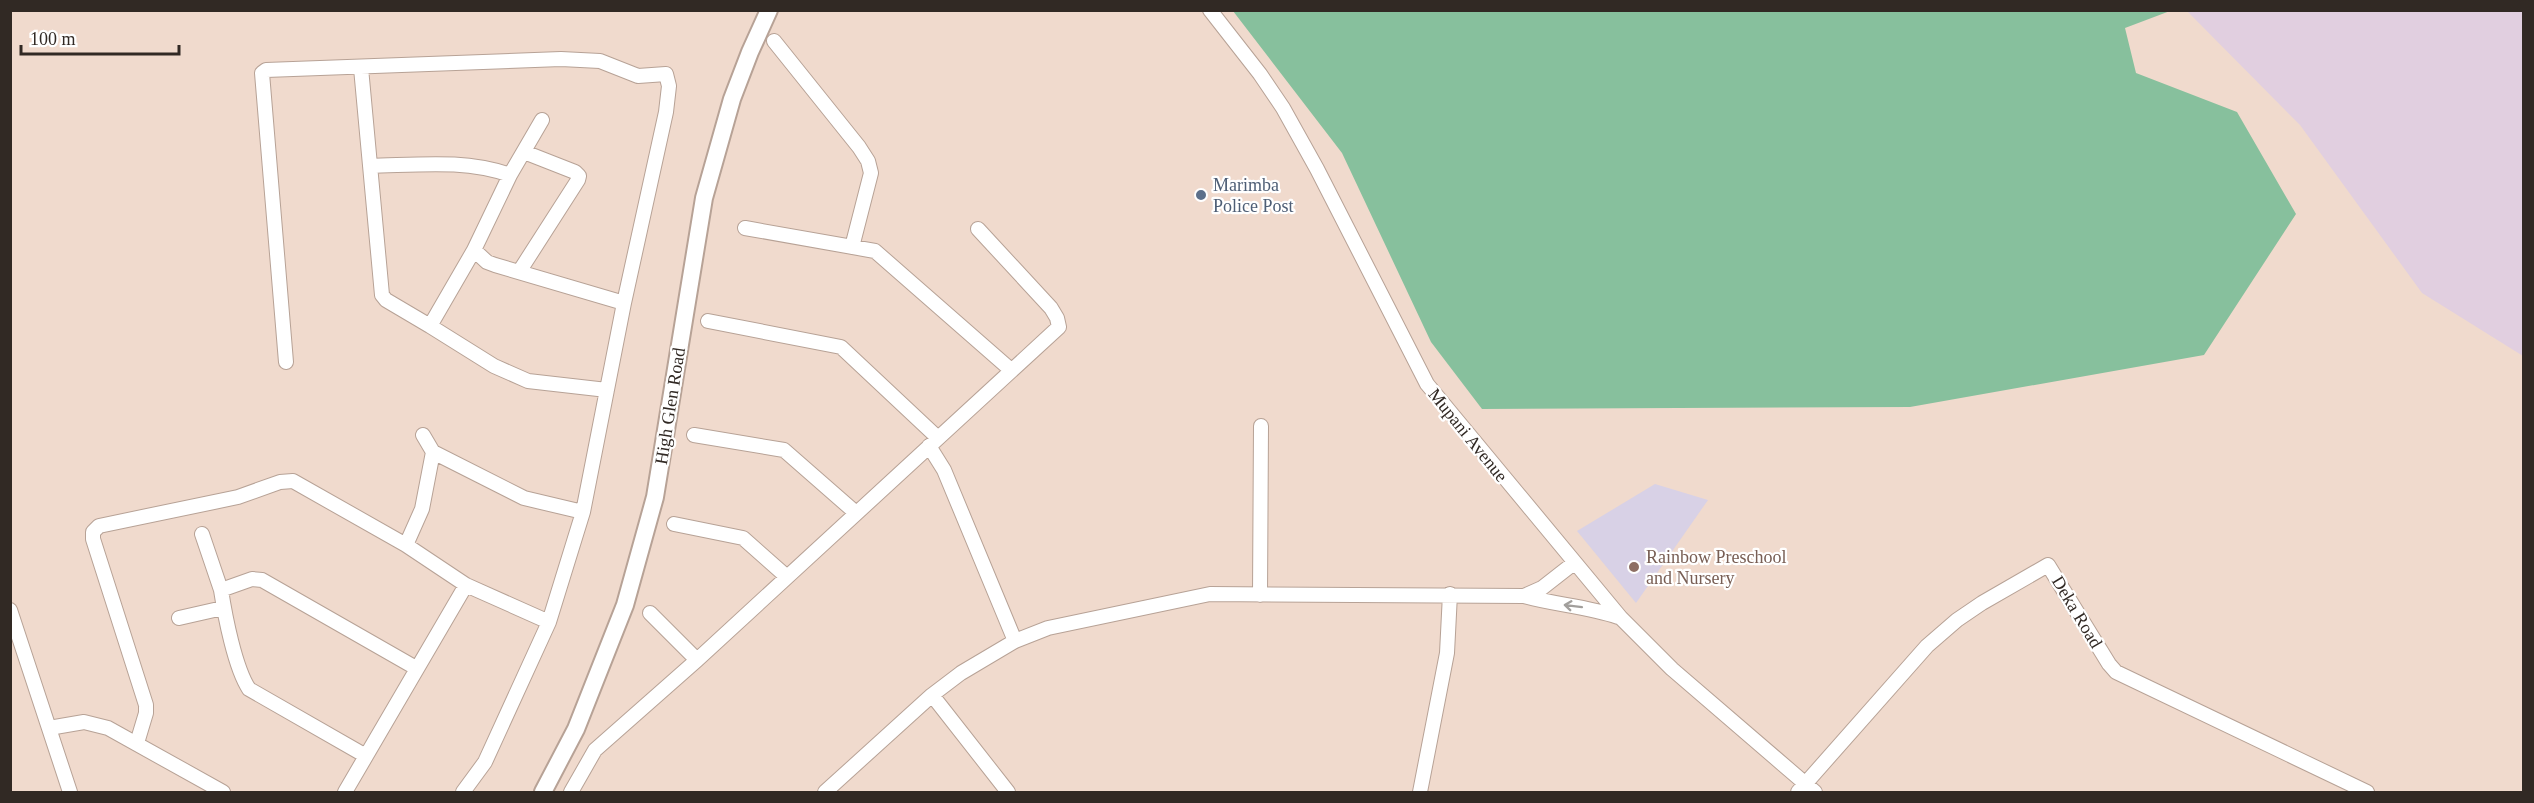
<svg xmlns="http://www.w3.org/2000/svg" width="2534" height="803" font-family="'Times New Roman',serif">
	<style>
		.industrial { fill: #e1cfe0 }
		.education { fill: #d8d1e6 }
		.green { fill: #87c09d }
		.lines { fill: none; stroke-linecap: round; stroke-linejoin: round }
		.minor-casing { stroke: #b7a296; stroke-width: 16 }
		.major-casing { stroke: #b7a296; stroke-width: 20 }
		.minor { stroke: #fff; stroke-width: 14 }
		.major { stroke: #fff; stroke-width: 16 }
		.oneway { stroke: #a29f9c }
		.service-dot { fill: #5c6f8a; stroke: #fff; stroke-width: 2 }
		.education-dot { fill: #8d6e63; stroke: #fff; stroke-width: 2 }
		.labels { text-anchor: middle; stroke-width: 4.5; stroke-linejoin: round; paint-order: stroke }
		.service-label { font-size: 18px; fill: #4e5e75; stroke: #fff; text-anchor: start }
		.street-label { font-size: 18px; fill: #312924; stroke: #fff }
		.education-label { font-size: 18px; fill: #785e54; stroke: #fff; text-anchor: start }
	</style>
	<rect width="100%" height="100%" fill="#f0dacd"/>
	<path class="industrial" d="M2187,11H2523V356L2422,293L2300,125Z"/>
	<path class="education" d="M1655,484L1708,500L1636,603L1577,531Z"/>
	<path class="green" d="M1233,11H2170L2125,28L2136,73L2237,112L2296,214L2204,355L1910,407L1482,409L1431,342L1342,153Z"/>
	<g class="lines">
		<g class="minor-casing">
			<path id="minor" d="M1210,10L1260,74L1283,108L1317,169L1427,384L1621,618L1672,669L1815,792
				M774,41L859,147L868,161L871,173L852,247
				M361,68L382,295L386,300L430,326L474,250L510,175L542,120
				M370,166C418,165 465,159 510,175
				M745,228L875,251L1011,370
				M474,250L487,262L495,265L624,303
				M519,272L578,180L579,176L575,172L524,152
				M708,321L841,347L938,438
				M430,326L494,366L528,381L607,390
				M286,362L262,73L266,70L561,59L600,61L638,76L666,74L669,86L666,112L624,303L583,512L549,622L485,762L463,792
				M423,435L433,452L524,498L583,512
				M694,435L784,450L856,513
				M929,446L944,470L1015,641
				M674,524L743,538L787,577
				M202,534L221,590
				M406,545L422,509L433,452
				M1260,595L1261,426
				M1524,596L1542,588L1574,563
				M10,610L70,792
				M650,613L697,660
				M179,618L223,608
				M932,695L1008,792
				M49,728L84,722L108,728L223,792
				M137,743L146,713V705L93,539V532L99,526L238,497L280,482L293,481L406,545L466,585L549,622
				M366,756L249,689C235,668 225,616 221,590L252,579L262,580L416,668
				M345,792L466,585
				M571,792L595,750L697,660L1059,327L1057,318L1051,308L978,229
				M825,792L932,695L961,673L1015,641L1048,628L1210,594L1524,596C1555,605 1587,606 1618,617
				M1420,792L1447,653L1450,594
				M1798,792L1927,646L1957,620L1982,603L2048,565L2109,664L2116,672L2367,792"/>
		</g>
		<g class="major-casing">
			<path id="major" d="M543,792L576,729L625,605L655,497L704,198L732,99L750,52L769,10"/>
		</g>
		<use href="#minor" class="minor"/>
		<use href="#major" class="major"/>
	</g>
	<defs><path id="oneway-shaft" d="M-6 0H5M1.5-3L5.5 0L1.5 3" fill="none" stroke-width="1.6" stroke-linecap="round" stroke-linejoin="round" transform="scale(1.5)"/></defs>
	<use class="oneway" href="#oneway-shaft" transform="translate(1573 606) rotate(-173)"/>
	<circle class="service-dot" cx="1201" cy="195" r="6"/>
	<circle class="education-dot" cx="1634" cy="567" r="6"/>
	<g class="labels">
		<g class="service-label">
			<text x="1213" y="191">Marimba<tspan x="1213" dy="21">Police Post</tspan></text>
		</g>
		<g class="street-label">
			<text transform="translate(670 406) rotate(-81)" y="6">High Glen Road</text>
			<text transform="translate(1468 435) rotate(51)" y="6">Mupani Avenue</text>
			<text transform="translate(2077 612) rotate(59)" y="6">Deka Road</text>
		</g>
		<g class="education-label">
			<text x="1646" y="563">Rainbow Preschool<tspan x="1646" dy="21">and Nursery</tspan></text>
		</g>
	</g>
	<rect width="2534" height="803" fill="none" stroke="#312924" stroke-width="24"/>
	<path d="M21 45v9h158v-9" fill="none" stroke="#312924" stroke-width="3"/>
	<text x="30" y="45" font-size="18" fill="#312924" stroke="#ffffff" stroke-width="4.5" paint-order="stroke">100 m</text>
</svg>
